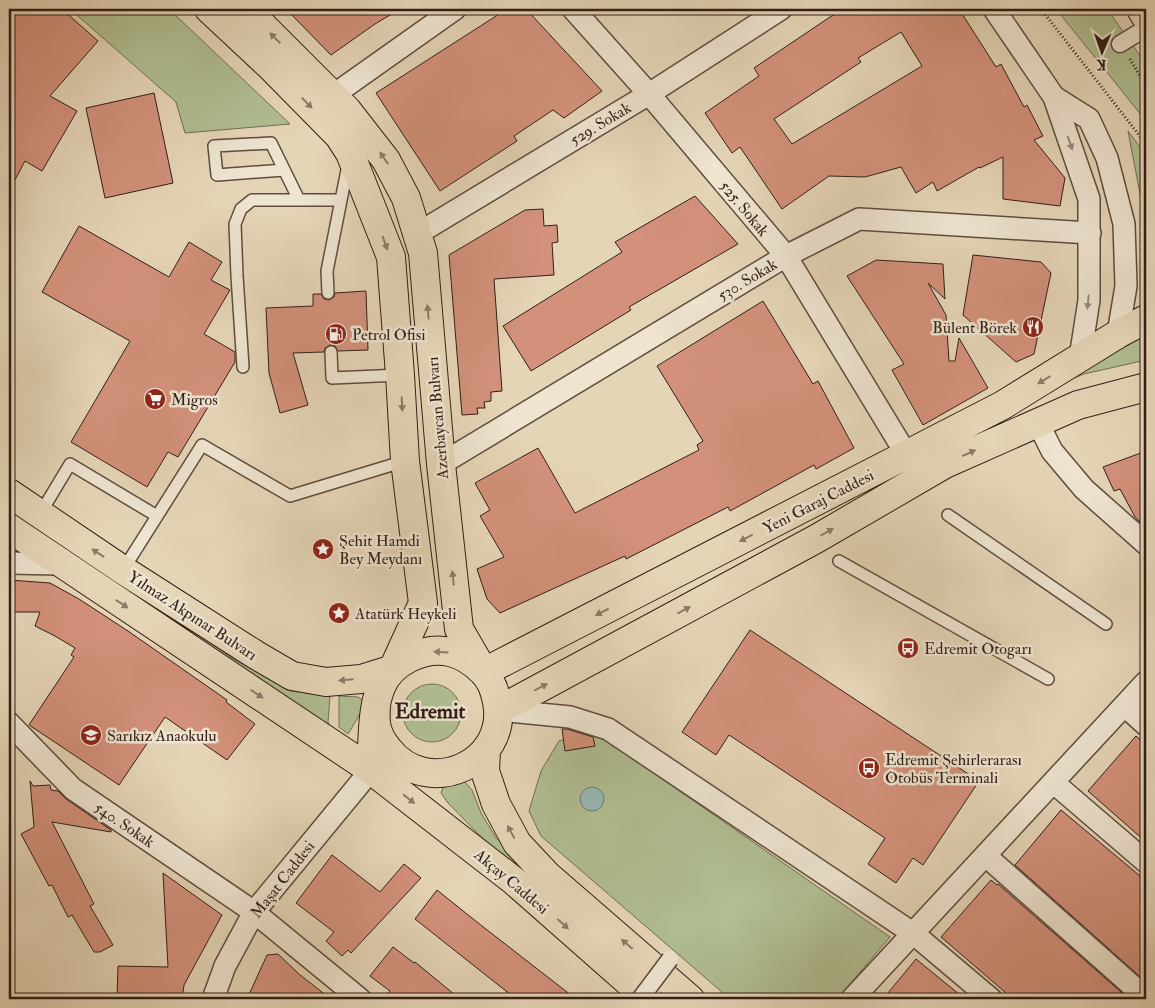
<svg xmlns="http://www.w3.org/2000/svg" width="1155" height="1008" font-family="'IM FELL Double Pica',serif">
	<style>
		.green { fill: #b0be92; stroke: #716e54 }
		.water { fill: #97b8b4; stroke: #6f7a75 }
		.building { fill: #d3917b; stroke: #321e17; fill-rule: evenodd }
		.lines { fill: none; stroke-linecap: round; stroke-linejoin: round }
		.service-casing { stroke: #5f4c3f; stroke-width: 14 }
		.pedestrian-casing { stroke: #5f4c3f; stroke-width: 19 }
		.minor-casing { stroke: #5f4c3f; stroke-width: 24 }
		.primary-casing { stroke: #321e17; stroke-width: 30 }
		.trunk-casing { stroke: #321e17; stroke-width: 30 }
		.path { stroke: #321e17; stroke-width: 3; stroke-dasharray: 1 2.5; stroke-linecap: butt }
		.service { stroke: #eee4d0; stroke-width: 11 }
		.pedestrian { stroke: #eee4d0; stroke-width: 16 }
		.minor { stroke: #eee4d0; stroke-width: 21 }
		.primary { stroke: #e5d5b7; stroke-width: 28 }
		.trunk { stroke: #e5d5b7; stroke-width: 28 }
		.pedestrian-bridge-casing { stroke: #5f4c3f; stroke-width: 19; stroke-linecap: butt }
		.pedestrian-bridge { stroke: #eee4d0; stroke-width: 16 }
		.oneway { fill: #8c7a67 }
		.oneway2 { fill: #998b7d }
		.labels { text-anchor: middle; stroke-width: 5; stroke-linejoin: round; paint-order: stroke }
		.street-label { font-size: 16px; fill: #321e17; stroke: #eee4d0 }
		.poi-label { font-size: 16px; fill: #321e17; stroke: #eee4d0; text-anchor: start }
		.district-label { font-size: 21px; font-weight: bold; fill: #321e17; stroke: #eee4d0 }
	</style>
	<rect width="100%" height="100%" fill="#e5d5b7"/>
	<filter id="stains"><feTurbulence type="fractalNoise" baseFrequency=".004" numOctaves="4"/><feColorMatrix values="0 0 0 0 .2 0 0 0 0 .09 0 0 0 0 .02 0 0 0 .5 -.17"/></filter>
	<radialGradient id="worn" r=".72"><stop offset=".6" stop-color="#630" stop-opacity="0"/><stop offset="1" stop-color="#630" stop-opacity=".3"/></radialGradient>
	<path class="green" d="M70,9H169L290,124L185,133L176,102Z
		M1056,9H1107L1146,64V121Z
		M1128,131L1146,155V225Z
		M1146,333V360L1084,374L1053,387Z
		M174,617L232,658L290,691L330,696L328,722L331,728L171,621V618Z
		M403 713a29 29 0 1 1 58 0a29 29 0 1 1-58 0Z
		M339,696L358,697L364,701L360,714L348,734L339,727Z
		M593,731L890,937L837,999H730L541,836L529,811L541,771L559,741Z
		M464,781L472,790L481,813L496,838L570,908L675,999H666L496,852L448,803L441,793L444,784Z"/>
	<path class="water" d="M580 799a12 12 0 1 1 24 0a12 12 0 1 1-24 0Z"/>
	<path class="building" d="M9,9H62L98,41L50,96L77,111L42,171L25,161L9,191Z
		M286,9H400L375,24L331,55Z
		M507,9H526L602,91L564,118L553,110L514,136L517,141L440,191L376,93Z
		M842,9H959L996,67L1001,64L1024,107L1027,105L1043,136L1034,140L1065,178L1060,206L1003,199V157L980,168L979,167L937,191L933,182L916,193L901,167L865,177L829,176L782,209L740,147L732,153L705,113L759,76L754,68ZM901,32L922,66L792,144L774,119L861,62L858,58Z
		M154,93L173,183L105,198L86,108Z
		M695,196L738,244L629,307L631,310L531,371L503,326L622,252L615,242Z
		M543,209L544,226L557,225L558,242L552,243L554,275L494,279L502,391L491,392V401L484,402L485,408H477L478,414L462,415L449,255L525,210Z
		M79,226L169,277L189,242L222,262L211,280L230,290L204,334L235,352V362L178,457L168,452L147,487L71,442L130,341L42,292Z
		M973,255L1041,262L1051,273L1034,354L1016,362L963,315Z
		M876,260L943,264L945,299L928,283L946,315L949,361H955L959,338L988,388L923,425L892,370L904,364L847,276Z
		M366,291L368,350L338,351L335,346L330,345L325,348L324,352L293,353L308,405L280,413L269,373L266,308L313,306V294H321L324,299L329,300L334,297L335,293Z
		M763,301L813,384L818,381L854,448L816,469L814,465L730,511L728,507L626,559L625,556L500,613L487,599L477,569L504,557L480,516L490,510L475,483L538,448L575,513L699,450L697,445L703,441L657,366Z
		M1146,451V528L1135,517L1120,489L1114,491L1103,467Z
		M9,580L50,583L79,599L128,631L227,700L226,702L255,724L227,760L165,717L119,785L29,725L74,657L71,655L75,648L55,636L35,626L40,612H14V606L9,607Z
		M750,630L979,781L923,865L913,858L896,883L868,864L885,838L729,735L716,755L682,732Z
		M562,729H567L593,737L595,746L565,751Z
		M1136,736L1146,745V842L1088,791Z
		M30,781L33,786L50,785L51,790L58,791L66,799L111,830V832L52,822L94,904L90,906L113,945L100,952H94L72,915L68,917L52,885L49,886L21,834L34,827Z
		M1061,810L1146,881V982L1015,865Z
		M332,855L380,892L404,864L421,878L351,953L348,950L342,956L326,941L334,932L296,903Z
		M163,873L222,915L184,985L182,999H117L118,966L168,967Z
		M991,880L997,885L998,884L1129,999H1013L941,937Z
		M437,890L482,926L576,999H516L415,919Z
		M393,947L414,963L415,962L460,999H383L390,991L370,976Z
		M278,954L300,975L331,999H247L267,955Z
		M916,959L965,999H883Z"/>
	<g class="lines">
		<g class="service-casing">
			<path id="service" d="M284,170L217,175L214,146L271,143L299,200
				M328,293L327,271L348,165
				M331,352L332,378L400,375
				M243,367L237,276L235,224L241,209L252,200H341
				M40,514L70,464L157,516
				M948,515L1106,624
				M839,561L1048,679
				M123,570L202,445L290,496L405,461"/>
		</g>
		<g class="pedestrian-casing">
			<path id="pedestrian" d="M1120,44L1146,28"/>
		</g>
		<g class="minor-casing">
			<path id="minor" d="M573,9L649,94L786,256L914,467
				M994,9L1054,97L1089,199V300L1080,358
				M332,96L455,9
				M1054,97L1089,119L1107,158L1124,224L1126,286L1118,334
				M417,234L649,94L781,9
				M1038,423L1052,451L1084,489L1146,544
				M441,464L786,256L859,219L1090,233
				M9,563L60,564
				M1125,706L1146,725
				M499,710L570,717L608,729L914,934L991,999
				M9,723L73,789L254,912L360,999
				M1054,783L1146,862
				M986,856L1146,998
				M213,999L225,966L254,912L371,770
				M852,999L1146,682"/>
		</g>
		<g class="primary-casing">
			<path id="primary" d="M246,9L347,110L386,160L406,198L423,253L441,464L459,629L484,672L1003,405L1118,334L1146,319
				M9,493L123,570L256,655L292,676L326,682L361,679L393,669L423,603L405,461L400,375L391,257L350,153L339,136L270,66L209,9
				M9,528L371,770L514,881L648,999
				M499,710L816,539L945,464L1078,405L1146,387
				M486,749L485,771L496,804L517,843L547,875L690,999
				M371,770C373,743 371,712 381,687C391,662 424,646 450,652C462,655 473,662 482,671C491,679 495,691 497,702C509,764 428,799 389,750C383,743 377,733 376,723C375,717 376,710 376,704"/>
		</g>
		<g class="trunk-casing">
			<path id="trunk" d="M1141,9L1146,17"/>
		</g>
		<path class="path" d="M1041,9L1146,144
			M1130,59L1146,86"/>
		<use href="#service" class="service"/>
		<use href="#pedestrian" class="pedestrian"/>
		<use href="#minor" class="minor"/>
		<use href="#primary" class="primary"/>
		<use href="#trunk" class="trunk"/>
		<g class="pedestrian-bridge-casing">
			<path id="pedestrian-bridge" d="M640,999L670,959"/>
		</g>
		<use href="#pedestrian-bridge" class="pedestrian-bridge"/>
	</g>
	<defs><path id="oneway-solid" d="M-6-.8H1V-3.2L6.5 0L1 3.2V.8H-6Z" transform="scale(1.25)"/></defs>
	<g class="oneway">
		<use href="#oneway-solid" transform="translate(275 38) rotate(-135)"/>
		<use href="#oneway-solid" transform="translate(307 103) rotate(46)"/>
		<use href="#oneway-solid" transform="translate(384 158) rotate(-124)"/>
		<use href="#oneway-solid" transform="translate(385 243) rotate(70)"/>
		<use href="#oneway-solid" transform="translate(428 312) rotate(-95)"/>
		<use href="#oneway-solid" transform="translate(1044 380) rotate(149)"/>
		<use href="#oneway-solid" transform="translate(402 404) rotate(87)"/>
		<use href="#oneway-solid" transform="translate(969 453) rotate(-24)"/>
		<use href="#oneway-solid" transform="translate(827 532) rotate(-30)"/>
		<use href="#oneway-solid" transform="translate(746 538) rotate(153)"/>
		<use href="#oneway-solid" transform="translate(98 553) rotate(-146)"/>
		<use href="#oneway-solid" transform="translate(453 578) rotate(-96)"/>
		<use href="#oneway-solid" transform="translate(122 604) rotate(34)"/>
		<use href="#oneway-solid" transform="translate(684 610) rotate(-28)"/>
		<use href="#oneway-solid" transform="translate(602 612) rotate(153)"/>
		<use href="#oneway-solid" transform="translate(441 652) rotate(-177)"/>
		<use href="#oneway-solid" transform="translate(346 680) rotate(175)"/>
		<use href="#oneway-solid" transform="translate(541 687) rotate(-28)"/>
		<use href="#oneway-solid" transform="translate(257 694) rotate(34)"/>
		<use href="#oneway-solid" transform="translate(409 799) rotate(38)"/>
		<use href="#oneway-solid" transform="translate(511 832) rotate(-118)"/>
		<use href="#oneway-solid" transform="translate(563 924) rotate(42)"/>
		<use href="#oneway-solid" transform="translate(627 944) rotate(-139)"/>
	</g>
	<g class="oneway2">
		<use href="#oneway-solid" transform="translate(1070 143) rotate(71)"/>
		<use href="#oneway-solid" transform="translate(1088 302) rotate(96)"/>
	</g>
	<defs>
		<g id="restaurant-disc" transform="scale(1.125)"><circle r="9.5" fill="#8f2418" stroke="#eee4d0"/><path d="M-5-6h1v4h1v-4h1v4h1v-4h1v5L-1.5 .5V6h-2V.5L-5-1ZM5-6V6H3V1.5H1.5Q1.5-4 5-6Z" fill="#fff"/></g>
		<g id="fuel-disc" transform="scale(1.125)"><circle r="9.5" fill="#8f2418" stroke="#eee4d0"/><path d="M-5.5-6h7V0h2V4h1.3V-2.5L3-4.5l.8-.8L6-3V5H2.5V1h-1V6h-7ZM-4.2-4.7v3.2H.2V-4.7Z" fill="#fff"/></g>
		<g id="supermarket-disc" transform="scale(1.125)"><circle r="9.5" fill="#8f2418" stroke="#eee4d0"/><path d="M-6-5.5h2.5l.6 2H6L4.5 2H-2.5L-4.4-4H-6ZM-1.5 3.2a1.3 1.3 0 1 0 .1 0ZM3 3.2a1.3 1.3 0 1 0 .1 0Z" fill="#fff"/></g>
		<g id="sight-disc" transform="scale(1.125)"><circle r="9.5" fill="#8f2418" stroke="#eee4d0"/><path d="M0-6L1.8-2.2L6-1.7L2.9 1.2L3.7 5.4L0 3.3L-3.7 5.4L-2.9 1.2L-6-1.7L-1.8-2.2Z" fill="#fff"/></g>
		<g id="bus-disc" transform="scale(1.125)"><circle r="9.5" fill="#8f2418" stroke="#eee4d0"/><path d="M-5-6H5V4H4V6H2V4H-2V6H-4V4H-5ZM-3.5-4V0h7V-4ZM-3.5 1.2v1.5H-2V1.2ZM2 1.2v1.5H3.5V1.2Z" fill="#fff"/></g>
		<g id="school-disc" transform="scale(1.125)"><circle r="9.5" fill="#8f2418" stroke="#eee4d0"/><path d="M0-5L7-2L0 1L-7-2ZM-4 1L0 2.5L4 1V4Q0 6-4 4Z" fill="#fff"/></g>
	</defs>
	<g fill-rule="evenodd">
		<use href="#restaurant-disc" x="1033" y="327"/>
		<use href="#fuel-disc" x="336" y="334"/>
		<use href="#supermarket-disc" x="155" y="399"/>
		<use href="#sight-disc" x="323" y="549"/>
		<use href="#sight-disc" x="339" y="613"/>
		<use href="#bus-disc" x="908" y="648"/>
		<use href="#school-disc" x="91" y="735"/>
		<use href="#bus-disc" x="869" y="768"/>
	</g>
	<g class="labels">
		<g class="street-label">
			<text transform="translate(600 123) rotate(-31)" y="6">529. Sokak</text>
			<text transform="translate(745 208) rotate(50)" y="6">525. Sokak</text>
			<text transform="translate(747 279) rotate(-31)" y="6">530. Sokak</text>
			<text transform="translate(437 418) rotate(-95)" y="6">Azerbaycan Bulvarı</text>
			<text transform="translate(818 501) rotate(-27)" y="6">Yeni Garaj Caddesi</text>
			<text transform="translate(193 615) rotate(33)" y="6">Yılmaz Akpınar Bulvarı</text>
			<text transform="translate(125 824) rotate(34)" y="6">540. Sokak</text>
			<text transform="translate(282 879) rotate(-52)" y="6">Maşat Caddesi</text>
			<text transform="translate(512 881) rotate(40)" y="6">Akçay Caddesi</text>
		</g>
		<g class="poi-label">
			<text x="1017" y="333" text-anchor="end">Bülent Börek</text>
			<text x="352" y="340">Petrol Ofisi</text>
			<text x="171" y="405">Migros</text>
			<text x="339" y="546">Şehit Hamdi<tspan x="339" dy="18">Bey Meydanı</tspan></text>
			<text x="355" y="619">Atatürk Heykeli</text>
			<text x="924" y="654">Edremit Otogarı</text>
			<text x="107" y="741">Sarıkız Anaokulu</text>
			<text x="885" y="765">Edremit Şehirlerarası<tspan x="885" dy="18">Otobüs Terminali</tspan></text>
		</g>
		<g class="district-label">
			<text x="430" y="718">Edremit</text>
		</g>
	</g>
	<rect width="1155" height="1008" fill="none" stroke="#e5d5b7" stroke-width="30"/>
	<rect x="10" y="10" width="1135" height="988" fill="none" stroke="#321e17" stroke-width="2.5"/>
	<rect x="15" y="15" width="1125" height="978" fill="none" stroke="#321e17"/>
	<g transform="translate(1102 52) rotate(182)" stroke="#eee4d0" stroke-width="4" paint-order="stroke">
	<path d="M0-4L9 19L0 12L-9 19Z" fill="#321e17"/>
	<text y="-8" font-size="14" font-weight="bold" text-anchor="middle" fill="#321e17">K</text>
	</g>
	<rect width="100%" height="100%" filter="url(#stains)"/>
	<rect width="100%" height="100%" fill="url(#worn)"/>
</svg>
